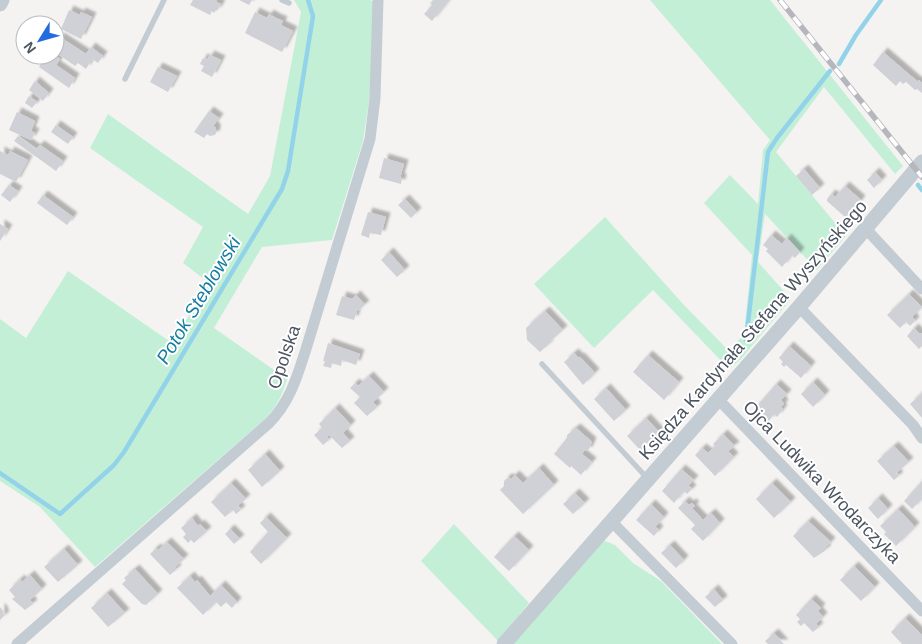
<svg xmlns="http://www.w3.org/2000/svg" width="922" height="644" font-family="Arial,sans-serif">
	<style>
		.green { fill: #c4efd7 }
		.lines { fill: none; stroke-linecap: round; stroke-linejoin: round }
		.stream { stroke: #93d3e9; stroke-width: 4.5 }
		.building { fill: #d0d1d6; filter: url(#shadow) }
		.service { stroke: #c4ccd3; stroke-width: 5.5 }
		.minor { stroke: #c4ccd3; stroke-width: 11 }
		.tertiary { stroke: #c4ccd3; stroke-width: 15 }
		.rail-casing { stroke: #b5b7bc; stroke-width: 5.5 }
		.rail { stroke: #fff; stroke-width: 4; stroke-dasharray: 11; stroke-linecap: butt }
		.labels { text-anchor: middle; stroke-width: 4; stroke-linejoin: round; paint-order: stroke }
		.street-label { font-size: 18px; fill: #4b545f; stroke: #fff }
		.water-label { font-size: 19px; font-style: italic; fill: #137da2; stroke: #fff }
	</style>
	<defs>
		<filter id="shadow"><feDropShadow dx="4.5" dy="-4.5" stdDeviation="1" flood-color="#0004"/></filter>
	</defs>
	<rect width="100%" height="100%" fill="#f4f3f2"/>
	<path class="green" d="M294,0H370L374,2L372,81L363,141L332,240L262,247L214,328L287,379C282,396 277,406 265,419L95,567L40,507L0,481V319L26,338L68,271L172,343L209,283L183,263L203,227L90,148L108,114L248,214L270,176L301,12Z
		M650,0H770L903,166L895,174L824,87L776,152L846,236L817,270L765,214L758,262L791,299L741,359L729,369L653,290L594,348L534,284L605,217L684,305L729,351L744,334L752,255L704,203L730,175L758,204L763,150L770,140Z
		M454,524L529,603L498,641L421,561Z
		M605,541L615,545L633,563L661,581L722,644H512L600,544Z"/>
	<g class="lines">
		<path class="stream" d="M839,64L856,35L881,0
			M918,185L922,190
			M746,340L768,152L777,138L830,71
			M0,473L60,514L114,465L124,452L282,189L288,171L313,16L308,0"/>
	</g>
	<path class="building" d="M193,0H217L216,2L221,4L217,11L216,10L214,13L212,11L210,15L190,5Z
		M239,0H252L249,5Z
		M433,0H449L432,21L424,14L432,5L430,3Z
		M69,10L80,15L81,12L92,17L81,39L61,29Z
		M255,12L267,18L269,14L276,18L283,21L281,25L293,31L282,52L245,33Z
		M60,37L86,54L91,47L103,56L98,63L92,59L86,69L78,63L75,66L55,52V45Z
		M883,52L918,82L919,80L922,83V93L917,89L915,90L906,82L903,84L900,81L896,86L873,65Z
		M46,55H54L60,59L56,65L75,78L69,88L39,67Z
		M210,55L221,60L212,77L201,71L204,66L200,64L203,58L207,60Z
		M158,67L177,76L168,92L150,82Z
		M35,81L49,93L43,101L29,90Z
		M29,96L37,102L32,108L25,103Z
		M209,111L219,118L213,126L216,128V133L215,135L210,136L207,134L204,138L194,132Z
		M17,112L35,121L31,131L35,133L31,140L9,130Z
		M56,125L73,137L68,144L51,132Z
		M18,136L36,149L40,145L63,161L56,171L14,141Z
		M0,151L8,155L10,151L28,160L16,182L0,174Z
		M384,158L404,164L400,178H402L401,184L379,178Z
		M804,169L820,188L812,195L796,176Z
		M875,172L882,180L874,188L867,180Z
		M9,185L18,191L10,202L1,195Z
		M845,186L861,200L846,218L827,201V199L831,194L835,197Z
		M43,195L73,217L67,225L37,203Z
		M405,199L417,212L411,218L398,205Z
		M368,212L386,217L381,235L370,233L369,238L361,235Z
		M0,224L8,229L0,241Z
		M771,235L782,244L787,238L800,252L795,258L792,255L782,267L766,251L768,249L763,245Z
		M389,252L405,270L397,277L381,260Z
		M909,294L922,307L912,317L915,321L910,326L906,322L900,328L887,315Z
		M356,295L365,305L357,311L354,320L336,315L342,296L352,299Z
		M545,311L563,330L548,343L549,344L540,352L527,340L526,328Z
		M914,328L919,333H922V346L919,349L907,336Z
		M328,343L360,354L356,365L342,360L341,366L332,363L331,368L323,366L325,361H323Z
		M789,346L811,366L801,378L786,365L784,367L781,364L783,362L779,358Z
		M574,353L579,358L580,357L595,373L583,385L564,362Z
		M648,355L679,382L664,400L633,372Z
		M369,376L384,392L373,402L377,407L367,416L354,403L360,397L350,388L355,383L358,386Z
		M813,382L825,395L813,407L801,394Z
		M776,384L787,394L781,400L784,404L781,407L783,409L777,417L774,414L769,421L755,408Z
		M606,388L626,410L614,421L594,399Z
		M922,393V418L910,404Z
		M335,408L351,425L343,433L350,441L342,448L329,435L327,437L329,440L323,445L314,435L322,428L319,424Z
		M646,418L660,433L641,451L627,436Z
		M576,428L592,442L588,451H584L582,454L592,462L581,475L571,466L570,468L554,454L567,438V435Z
		M723,434L735,446L728,451L734,457L715,476L695,455L702,448L708,453L715,446L713,444Z
		M894,446L909,462L896,473L899,476L894,480L877,461Z
		M265,454L280,471L262,487L248,470Z
		M539,468L554,485L523,514L500,490L504,486V481L507,478L511,479L515,475L523,483Z
		M681,469L694,480L688,486L692,489L687,494L684,491L674,503L662,491Z
		M922,481V499L912,509L904,501Z
		M231,483L246,499L237,506L241,510L236,514L233,510L225,517L211,502Z
		M772,483L791,502L774,518L756,499Z
		M575,493L585,503L573,514L563,504Z
		M878,498L888,509L878,519L868,508Z
		M685,501L689,505L692,503L695,506L692,508L703,520L711,513L720,523L703,541L691,529L695,525L678,508Z
		M651,504L664,517L655,527L659,530L654,536L636,520Z
		M898,509L915,527L896,546L884,534L886,532L880,526Z
		M266,517L287,538L261,564L250,552L268,532L260,523Z
		M192,518L198,526L200,524L207,531L194,543L191,540L188,543L183,537L186,534L181,528Z
		M808,521L831,542L826,547V550L814,558L793,536Z
		M230,529L240,539L234,544L225,534Z
		M514,536L529,550L509,571L494,557Z
		M167,542L184,559L175,567L177,569L170,575L150,554L156,548L158,550Z
		M670,545L684,560L676,568L661,553Z
		M64,549L78,565L58,582L44,567Z
		M854,566L875,587L861,601L840,580Z
		M135,569L158,594L146,605L142,604L122,584L126,580L124,578Z
		M30,575L42,589L30,600L33,604L25,610L12,599L15,597L9,590L20,579L22,582Z
		M190,576L195,582L197,580L210,596L221,585L237,602L232,608L226,602L221,607L216,602L203,615L177,588Z
		M714,589L723,600L715,607L705,597Z
		M107,593L125,613L108,627L91,608Z
		M811,599L821,608L818,611L823,617L816,624L819,627L813,632L804,623L801,626L797,622L800,619L796,615Z
		M0,607L4,612L3,613L5,615L0,620Z
		M905,618L922,635V644H902L891,632Z
		M774,633L784,644H768L765,641Z"/>
	<g class="lines">
		<path class="service" d="M282,0L289,3
			M125,79L164,0
			M542,364L648,479"/>
		<path class="minor" d="M866,229L922,289
			M799,307L913,425L922,438
			M718,399L922,611
			M611,521L732,644
			M17,644L269,423C290,402 297,377 306,349L370,139L375,98L378,0"/>
		<path class="tertiary" d="M0,4L2,0
			M504,644L799,307L922,162"/>
		<g class="rail-casing">
			<path id="rail" d="M780,0L922,177"/>
		</g>
		<use href="#rail" class="rail"/>
	</g>
	<g class="labels">
		<g class="street-label">
			<text transform="translate(753 330) rotate(-49)" y="6">Księdza Kardynała Stefana Wyszyńskiego</text>
			<text transform="translate(284 357) rotate(-71)" y="6">Opolska</text>
			<text transform="translate(822 482) rotate(46)" y="6">Ojca Ludwika Wrodarczyka</text>
		</g>
		<g class="water-label">
			<text transform="translate(198 300) rotate(-59)" y="7">Potok Steblowski</text>
		</g>
	</g>
	<g transform="translate(40 40) rotate(233)"><circle r="24" fill="#ffffff" stroke="#b7bbbf"/>
	<path d="M0-4L9 19L0 12L-9 19Z" fill="#236bde"/>
	<text y="-8" font-size="14" font-weight="bold" text-anchor="middle" fill="#4b545f">N</text>
	</g>
</svg>
